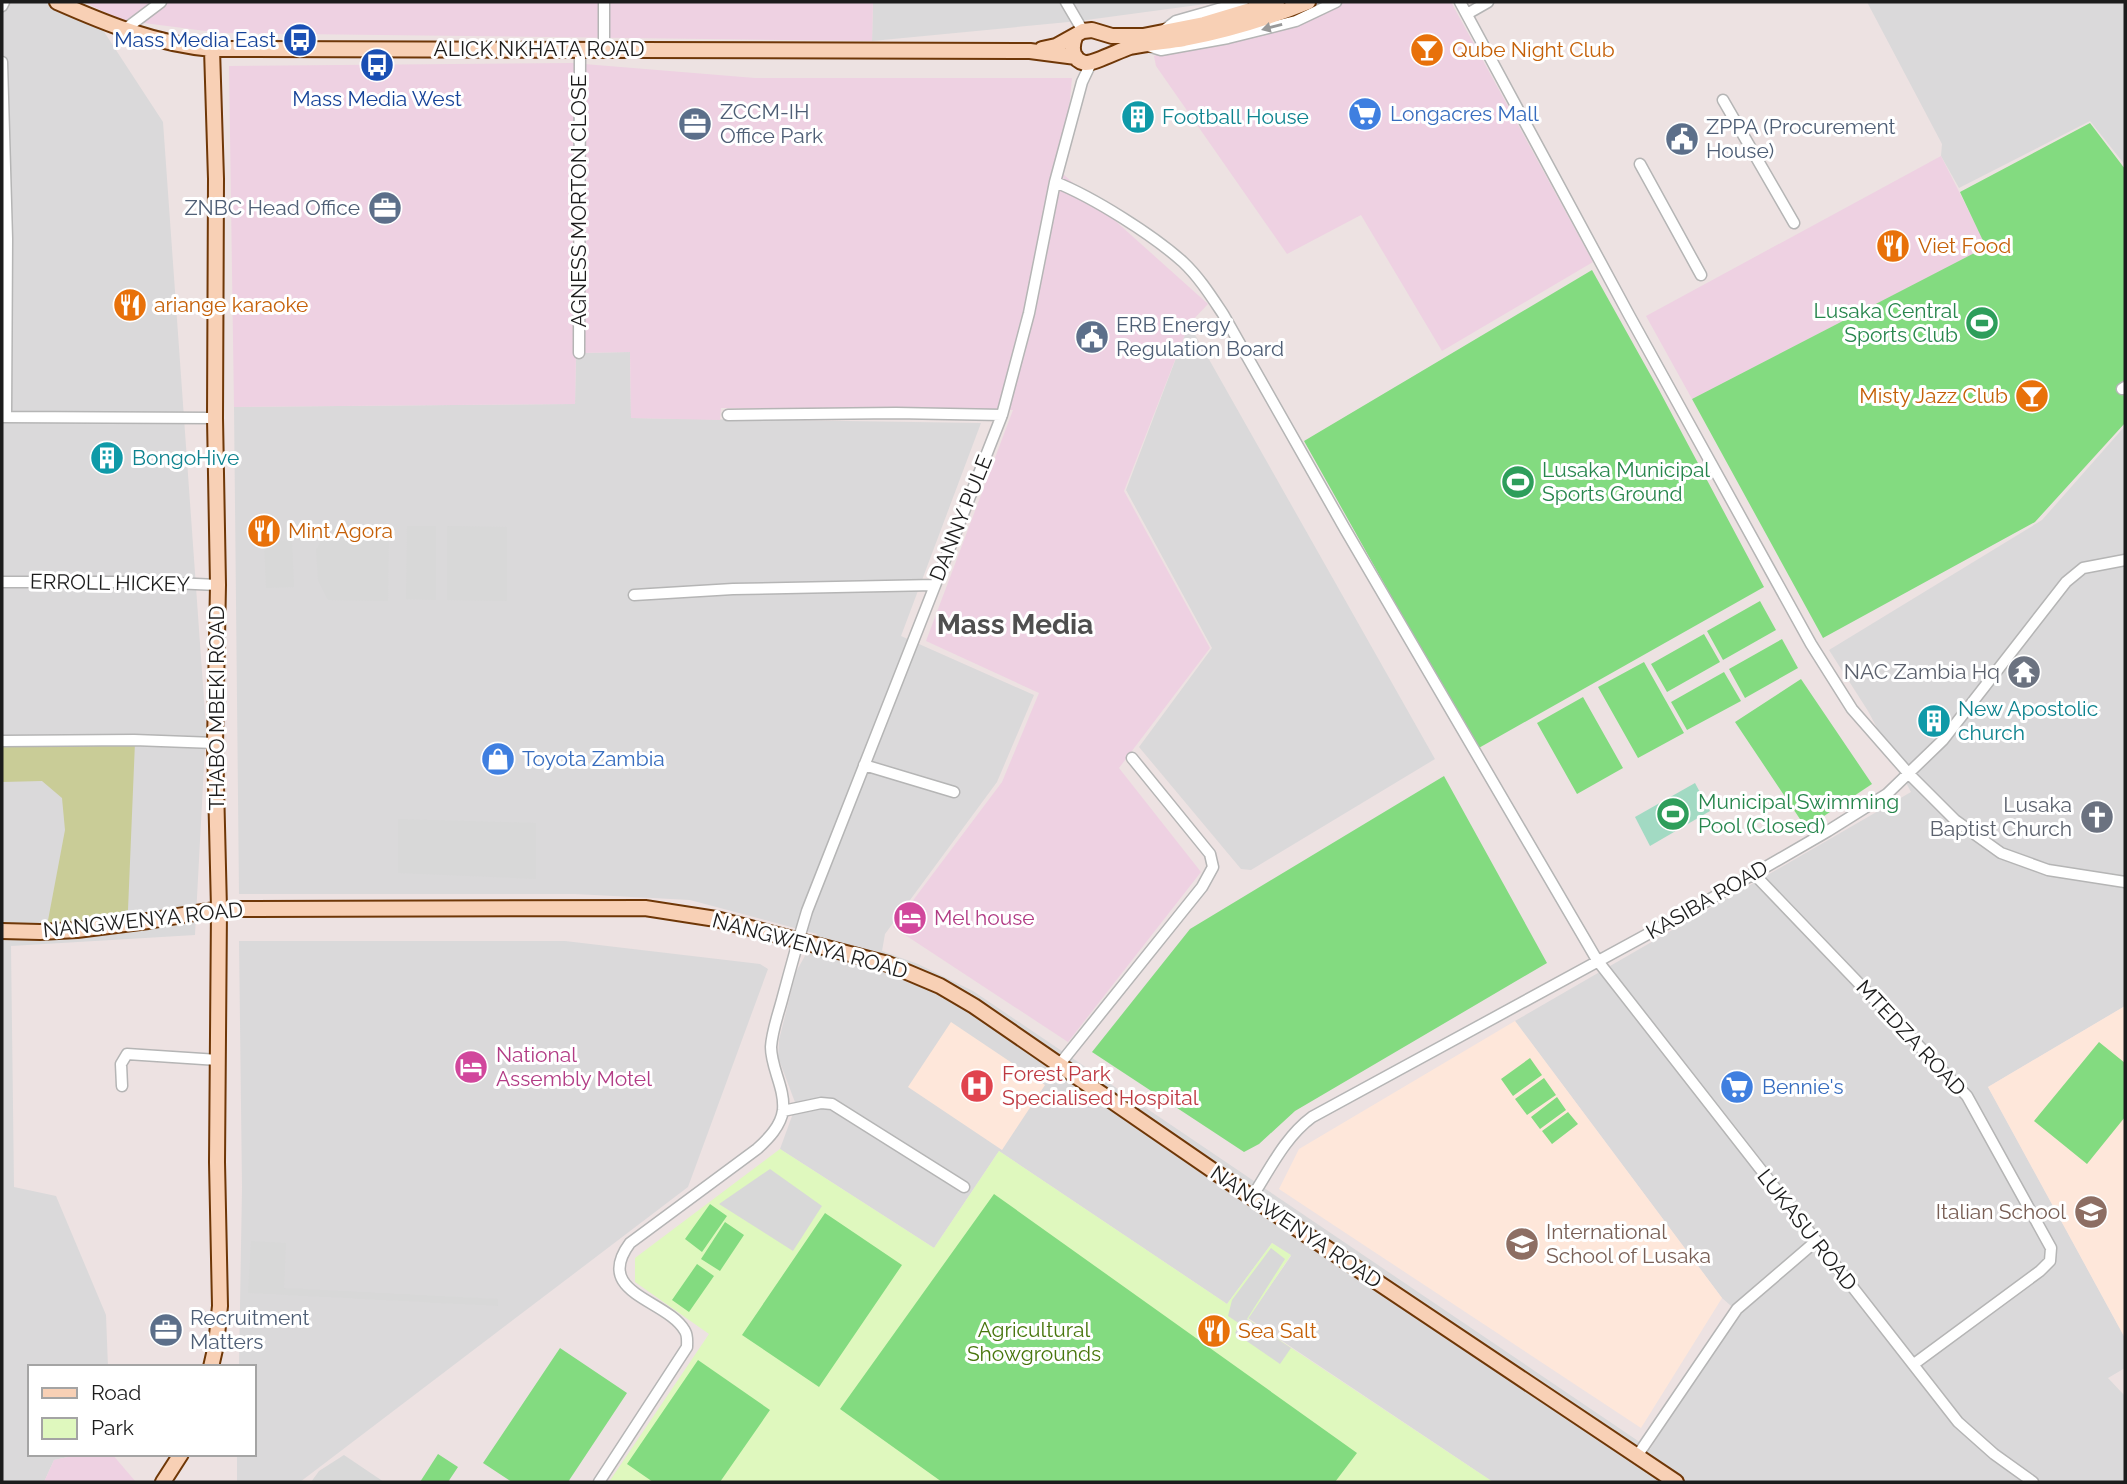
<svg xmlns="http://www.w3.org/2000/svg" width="2127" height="1484" font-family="Raleway,sans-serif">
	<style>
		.residential { fill: #dad9da }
		.commercial { fill: #eed1e2 }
		.education { fill: #fee7da }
		.forest { fill: #c9cc97 }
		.park { fill: #dff8be }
		.pitch { fill: #83db80 }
		.parking { fill: #d8d8d8 }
		.water { fill: #a2dac3 }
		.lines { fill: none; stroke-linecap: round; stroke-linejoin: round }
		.minor-casing { stroke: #b5b5b5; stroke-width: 13 }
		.secondary-casing { stroke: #6f3707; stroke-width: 18 }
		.minor { stroke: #fff; stroke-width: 10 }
		.secondary { stroke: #f8d0b5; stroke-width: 14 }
		.oneway { fill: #999 }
		.labels { text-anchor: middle; stroke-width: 6; stroke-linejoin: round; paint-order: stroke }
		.transit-label { font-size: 21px; fill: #164399; stroke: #fff; text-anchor: end }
		.street-label { font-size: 21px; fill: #1c1c1c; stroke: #fff }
		.food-label { font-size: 21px; fill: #c56008; stroke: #fff; text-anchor: start }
		.service-label { font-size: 21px; fill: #4e5e75; stroke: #fff; text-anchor: start }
		.shop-label { font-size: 21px; fill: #366cbe; stroke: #fff; text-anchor: start }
		.culture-label { font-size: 21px; fill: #0d838f; stroke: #fff; text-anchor: start }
		.leisure-label { font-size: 21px; fill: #27864d; stroke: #fff; text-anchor: start }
		.worship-label { font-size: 21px; fill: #5b616d; stroke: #fff; text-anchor: end }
		.hotel-label { font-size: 21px; fill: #b23c85; stroke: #fff; text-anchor: start }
		.health-label { font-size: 21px; fill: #be3a42; stroke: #fff; text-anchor: start }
		.education-label { font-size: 21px; fill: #785e54; stroke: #fff; text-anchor: end }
		.park-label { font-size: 21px; fill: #48760d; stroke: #fff }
		.district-label { font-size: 28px; font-weight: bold; fill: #4f4f4f; stroke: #fff }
	</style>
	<rect width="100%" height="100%" fill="#ede2e2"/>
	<path class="residential" d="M2,2H52L97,21L163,122L206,728L195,935L11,946L14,1187L56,1196L106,1315L108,1367H30V1454H82L54,1460L44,1482H2Z
		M873,2H1220L1079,21L872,41Z
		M1867,2H2125V165L2090,121L1959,188L1941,156L1942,144Z
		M1189,324L1435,759L1251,870L1241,869L1139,747L1212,648L1126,490Z
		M630,352L631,418L981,423L901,636L1034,695L997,782L885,934L882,951L918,964L973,991L1650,1449L1738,1312L1722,1298L1515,1021L1911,792L1868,711L1829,650L2042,520L2125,426V1006L1988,1087L2125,1338V1368L2108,1378L2125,1396V1482H1493L1248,1318L1291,1256L1272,1243L1227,1304L999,1151L934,1248L780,1149L796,1105L778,1057L779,1040L796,972L817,934L690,900L575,894H239L234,407L575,404L576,353Z
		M239,941H565L760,964L768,969L688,1187L300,1482H237V1454H254V1367H239L242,1187Z"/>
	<path class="commercial" d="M84,2H873L872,41L221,33L121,20Z
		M1312,2H1451L1593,262L1442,351L1361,215L1287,254L1156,66L1154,56Z
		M572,63L755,78H1072L1063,174L1208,304L1189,324L1124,491L1210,648L1119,768L1201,872L1068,1042L893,927L1002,782L1039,693L926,641L1013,410L721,408L720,420L631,418L630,352L576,353L575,404L234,407L229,66Z
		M1941,156L1987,247L1692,399L1646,316Z
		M82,1454H112L136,1482H44L54,1460Z"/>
	<path class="education" d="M2125,1006V1338L1988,1087Z
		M1515,1021L1722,1298L1641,1428L1279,1189L1299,1149Z
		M951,1022L1045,1085L1002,1150L908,1087Z"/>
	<path class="forest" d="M2,742H135L128,910L46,931L65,830L62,798L42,781L2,782Z"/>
	<path class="park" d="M780,1149L934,1248L999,1151L1227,1304L1272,1243L1291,1255L1248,1319L1493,1482H609L709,1334L635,1282V1258Z"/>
	<path class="pitch" d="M2090,123L2125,169V423L2035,522L1823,638L1692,399L1986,247L1960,192Z
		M1592,270L1659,390L1764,587L1477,749L1304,441Z
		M1760,601L1776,630L1723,660L1707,631Z
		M1704,634L1720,662L1667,692L1651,664Z
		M1782,639L1798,668L1745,698L1729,669Z
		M1644,662L1684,733L1638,758L1598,687Z
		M1724,672L1741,701L1687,730L1671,702Z
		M1801,679L1872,784L1806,828L1735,722Z
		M1583,697L1623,768L1577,794L1537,723Z
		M1444,776L1547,963L1295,1111L1259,1144L1244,1152L1092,1052L1190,929Z
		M2099,1042L2125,1063V1117L2087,1164L2034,1121Z
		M1530,1058L1542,1075L1513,1096L1501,1079Z
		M1544,1078L1556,1095L1527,1115L1515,1099Z
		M1557,1097L1566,1110L1540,1129L1531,1117Z
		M1568,1112L1578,1124L1552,1144L1542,1131Z
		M994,1194L1357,1453L1335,1482H942L840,1409Z
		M710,1204L727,1216L702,1252L685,1239Z
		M825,1213L902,1265L819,1387L742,1335Z
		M725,1222L744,1235L720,1271L701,1259Z
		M697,1264L714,1276L689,1312L672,1300Z
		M560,1348L627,1393L568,1482H512L483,1463Z
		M698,1360L770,1410L720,1482H653L627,1464Z
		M438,1454L458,1467L448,1482H420Z"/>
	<path class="parking" d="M329,526L389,527L388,601L328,600L318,580L316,550Z
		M407,526H436V600L406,599Z
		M447,526L507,527V601L447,600Z
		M292,540L294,587L266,588L264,541Z
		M398,819L536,823V879L398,873Z
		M770,1169L822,1206L793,1251L719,1204Z
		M251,1241L286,1243L284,1288L498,1299V1306L248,1293Z
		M1271,1248L1285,1259L1247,1319L1291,1348L1280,1364L1235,1333L1240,1324L1228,1316L1232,1300Z
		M344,1455L384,1482H311L319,1471Z"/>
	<path class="water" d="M1695,783L1710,811L1650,846L1635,817Z"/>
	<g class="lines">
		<g class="minor-casing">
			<path id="minor" d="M1066,2L1083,31
				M1460,2L1629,315L1811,644L1852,709L1909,774L1955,820L2001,853L2048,870L2125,882
				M2,6L4,2
				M1467,14L1488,2
				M124,30L161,2
				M1163,31L1176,21L1243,2
				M1148,46L1161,50L1228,38L1296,21L1336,2
				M604,48V2
				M2,62L7,239L6,417
				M1723,100L1794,223
				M1640,164L1701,275
				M1055,182C1093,197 1153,235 1183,262C1199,277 1211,296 1223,314L1345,529L1597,960L1958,1422L1994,1454L2033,1482
				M579,353L580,49
				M2122,389L2125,387
				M728,415L896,413L1002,415
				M2,417L215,418
				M2,582H151L218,585
				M634,595L733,589L935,585
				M2,741L134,740L215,743
				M864,765L954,792
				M1753,873L1967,1096L2051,1248L2050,1261L2040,1271L1914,1364
				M1059,1065L1202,887L1213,867L1210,854L1132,758
				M122,1086L121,1064L127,1054L218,1060
				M783,1111L821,1103L832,1104L964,1187
				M1252,1197C1270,1169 1285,1137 1312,1117L1681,916L1828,831L1887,794L1943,740L2066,582L2083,568L2125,560
				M1637,1456L1737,1309L1815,1242
				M599,1482L687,1347C687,1342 688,1336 685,1331C667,1299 592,1294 630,1243L757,1149C768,1139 781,1126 783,1110C785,1088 771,1068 771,1047C772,1031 778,1015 782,1000C790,970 798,941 807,911L1002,415L1029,313L1055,182L1082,82L1091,63"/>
		</g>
		<g class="secondary-casing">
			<path id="secondary" d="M57,2C107,24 156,44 212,49L1030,51L1076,57
				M1075,37C1071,48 1072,60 1085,63C1093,64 1120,50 1130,47C1148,43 1166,42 1184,39C1225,31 1269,18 1308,2
				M1042,49L1056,46L1083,31L1092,30L1112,36H1143L1204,24L1277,2
				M2,931L40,932L77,930L148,921L219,909L645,908L716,919L888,964L940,986L974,1006L1292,1225L1676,1482
				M211,1367L216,1345L220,1306L217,1162L219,909L215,743L218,585L215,418L216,179L212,49
				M163,1482L181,1454"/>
		</g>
		<use href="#minor" class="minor"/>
		<use href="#secondary" class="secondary"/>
	</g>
	<defs><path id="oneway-solid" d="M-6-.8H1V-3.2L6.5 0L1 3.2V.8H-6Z" transform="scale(1.75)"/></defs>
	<use class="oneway" href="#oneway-solid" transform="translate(1272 27) rotate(165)"/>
	<defs>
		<g id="bus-disc" transform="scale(1.75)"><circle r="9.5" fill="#1a4fb4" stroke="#fff"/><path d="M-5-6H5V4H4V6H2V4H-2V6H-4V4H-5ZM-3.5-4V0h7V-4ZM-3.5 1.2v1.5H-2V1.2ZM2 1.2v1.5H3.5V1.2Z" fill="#fff"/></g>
		<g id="bar-disc" transform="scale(1.75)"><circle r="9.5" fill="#e8710a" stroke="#fff"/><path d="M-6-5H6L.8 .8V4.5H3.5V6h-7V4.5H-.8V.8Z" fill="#fff"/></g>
		<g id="supermarket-disc" transform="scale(1.75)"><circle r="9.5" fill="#3f7fe0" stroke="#fff"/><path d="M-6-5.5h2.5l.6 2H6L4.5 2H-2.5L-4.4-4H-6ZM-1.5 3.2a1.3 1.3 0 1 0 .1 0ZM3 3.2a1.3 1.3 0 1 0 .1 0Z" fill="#fff"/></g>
		<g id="building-disc" transform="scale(1.75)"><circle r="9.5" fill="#0f9aa8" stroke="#fff"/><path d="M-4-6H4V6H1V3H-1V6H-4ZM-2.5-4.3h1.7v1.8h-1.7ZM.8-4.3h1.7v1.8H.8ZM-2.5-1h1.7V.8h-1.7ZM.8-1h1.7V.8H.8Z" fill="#fff"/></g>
		<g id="office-disc" transform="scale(1.75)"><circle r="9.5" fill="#5c6f8a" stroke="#fff"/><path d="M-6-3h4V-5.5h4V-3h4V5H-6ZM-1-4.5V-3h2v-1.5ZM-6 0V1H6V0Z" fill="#fff"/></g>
		<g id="civic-disc" transform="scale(1.75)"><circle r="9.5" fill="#5c6f8a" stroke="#fff"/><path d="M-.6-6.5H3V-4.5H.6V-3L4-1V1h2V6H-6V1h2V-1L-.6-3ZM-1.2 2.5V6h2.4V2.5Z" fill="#fff"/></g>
		<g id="restaurant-disc" transform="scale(1.75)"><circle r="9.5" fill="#e8710a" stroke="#fff"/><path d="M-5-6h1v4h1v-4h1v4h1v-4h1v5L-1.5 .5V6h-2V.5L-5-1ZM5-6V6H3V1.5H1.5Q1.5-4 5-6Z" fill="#fff"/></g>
		<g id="stadium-disc" transform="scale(1.75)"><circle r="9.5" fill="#2e9e5b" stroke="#fff"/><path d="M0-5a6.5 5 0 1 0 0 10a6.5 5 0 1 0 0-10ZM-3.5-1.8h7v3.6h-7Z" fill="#fff"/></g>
		<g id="temple-disc" transform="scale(1.75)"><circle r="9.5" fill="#6b7280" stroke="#fff"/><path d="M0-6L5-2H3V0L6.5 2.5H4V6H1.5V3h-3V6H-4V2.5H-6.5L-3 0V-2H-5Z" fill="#fff"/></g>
		<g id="shop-disc" transform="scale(1.75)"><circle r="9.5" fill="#3f7fe0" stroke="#fff"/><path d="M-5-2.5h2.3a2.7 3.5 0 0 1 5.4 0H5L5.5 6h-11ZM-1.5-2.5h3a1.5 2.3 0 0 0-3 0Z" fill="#fff"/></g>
		<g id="church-disc" transform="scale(1.75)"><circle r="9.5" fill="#6b7280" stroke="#fff"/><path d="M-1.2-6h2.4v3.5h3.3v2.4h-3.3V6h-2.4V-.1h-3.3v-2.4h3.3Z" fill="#fff"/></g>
		<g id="hotel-disc" transform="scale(1.75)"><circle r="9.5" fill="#d1479c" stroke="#fff"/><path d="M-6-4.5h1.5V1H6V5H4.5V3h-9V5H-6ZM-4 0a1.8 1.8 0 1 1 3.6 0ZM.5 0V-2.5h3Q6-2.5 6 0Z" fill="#fff"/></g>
		<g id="hospital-disc" transform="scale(1.75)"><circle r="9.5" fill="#e0444e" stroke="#fff"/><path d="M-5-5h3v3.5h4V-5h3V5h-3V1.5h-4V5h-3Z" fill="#fff"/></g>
		<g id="school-disc" transform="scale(1.75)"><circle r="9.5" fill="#8d6e63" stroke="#fff"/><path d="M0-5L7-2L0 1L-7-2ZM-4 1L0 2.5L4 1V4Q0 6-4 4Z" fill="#fff"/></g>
	</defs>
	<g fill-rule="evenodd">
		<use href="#bus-disc" x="300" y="40"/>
		<use href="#bar-disc" x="1427" y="50"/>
		<use href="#bus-disc" x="377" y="65"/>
		<use href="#supermarket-disc" x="1365" y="114"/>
		<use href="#building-disc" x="1138" y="117"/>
		<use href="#office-disc" x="695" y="124"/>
		<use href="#civic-disc" x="1682" y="139"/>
		<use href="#office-disc" x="385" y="208"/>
		<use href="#restaurant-disc" x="1893" y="246"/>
		<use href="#restaurant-disc" x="130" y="305"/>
		<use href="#stadium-disc" x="1982" y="323"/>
		<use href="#civic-disc" x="1092" y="337"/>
		<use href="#bar-disc" x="2032" y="396"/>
		<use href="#building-disc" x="107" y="458"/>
		<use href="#stadium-disc" x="1518" y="482"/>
		<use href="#restaurant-disc" x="264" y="531"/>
		<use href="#temple-disc" x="2024" y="672"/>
		<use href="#building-disc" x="1934" y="721"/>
		<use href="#shop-disc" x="498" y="759"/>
		<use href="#stadium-disc" x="1673" y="814"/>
		<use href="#church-disc" x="2097" y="817"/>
		<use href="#hotel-disc" x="910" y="918"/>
		<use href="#hotel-disc" x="471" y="1067"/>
		<use href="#hospital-disc" x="977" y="1086"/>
		<use href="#supermarket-disc" x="1737" y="1087"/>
		<use href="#school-disc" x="2091" y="1212"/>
		<use href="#school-disc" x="1522" y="1244"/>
		<use href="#office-disc" x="166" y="1330"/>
		<use href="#restaurant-disc" x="1214" y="1331"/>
	</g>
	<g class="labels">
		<g class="transit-label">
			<text x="276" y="47">Mass Media East</text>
			<text x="377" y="106" text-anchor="middle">Mass Media West</text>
		</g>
		<g class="street-label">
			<text x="539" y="56">ALICK NKHATA ROAD</text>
			<text transform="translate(579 201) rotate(-90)" y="7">AGNESS MORTON CLOSE</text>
			<text transform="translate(961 518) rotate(-68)" y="7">DANNY PULE</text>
			<text transform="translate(110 583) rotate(1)" y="7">ERROLL HICKEY</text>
			<text transform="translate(217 708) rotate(-90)" y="7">THABO MBEKI ROAD</text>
			<text transform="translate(1707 900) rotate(-30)" y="7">KASIBA ROAD</text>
			<text transform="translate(143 920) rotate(-6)" y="7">NANGWENYA ROAD</text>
			<text transform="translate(810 946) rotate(15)" y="7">NANGWENYA ROAD</text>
			<text transform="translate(1911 1038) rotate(47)" y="7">MTEDZA ROAD</text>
			<text transform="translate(1296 1227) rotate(34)" y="7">NANGWENYA ROAD</text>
			<text transform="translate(1807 1230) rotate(52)" y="7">LUKASU ROAD</text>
		</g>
		<g class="food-label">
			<text x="1452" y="57">Qube Night Club</text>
			<text x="1918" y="253">Viet Food</text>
			<text x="154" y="312">ariange karaoke</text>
			<text x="2008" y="403" text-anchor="end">Misty Jazz Club</text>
			<text x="288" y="538">Mint Agora</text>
			<text x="1238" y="1338">Sea Salt</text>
		</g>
		<g class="service-label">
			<text x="720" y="119">ZCCM-IH<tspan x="720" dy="24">Office Park</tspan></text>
			<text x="1706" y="134">ZPPA (Procurement<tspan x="1706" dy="24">House)</tspan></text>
			<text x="360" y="215" text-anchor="end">ZNBC Head Office</text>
			<text x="1116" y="332">ERB Energy<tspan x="1116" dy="24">Regulation Board</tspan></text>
			<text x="190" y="1325">Recruitment<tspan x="190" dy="24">Matters</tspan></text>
		</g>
		<g class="shop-label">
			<text x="1390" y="121">Longacres Mall</text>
			<text x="522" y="766">Toyota Zambia</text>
			<text x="1762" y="1094">Bennie's</text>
		</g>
		<g class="culture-label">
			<text x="1162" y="124">Football House</text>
			<text x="132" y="465">BongoHive</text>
			<text x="1958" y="716">New Apostolic<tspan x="1958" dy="24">church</tspan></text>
		</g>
		<g class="leisure-label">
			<text x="1958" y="318" text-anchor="end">Lusaka Central<tspan x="1958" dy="24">Sports Club</tspan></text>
			<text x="1542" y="477">Lusaka Municipal<tspan x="1542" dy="24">Sports Ground</tspan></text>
			<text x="1698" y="809">Municipal Swimming<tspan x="1698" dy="24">Pool (Closed)</tspan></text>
		</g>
		<g class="worship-label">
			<text x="2000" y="679">NAC Zambia Hq</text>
			<text x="2072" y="812">Lusaka<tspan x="2072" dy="24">Baptist Church</tspan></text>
		</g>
		<g class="hotel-label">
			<text x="934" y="925">Mel house</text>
			<text x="496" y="1062">National<tspan x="496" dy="24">Assembly Motel</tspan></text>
		</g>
		<g class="health-label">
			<text x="1002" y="1081">Forest Park<tspan x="1002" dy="24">Specialised Hospital</tspan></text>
		</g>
		<g class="education-label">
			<text x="2066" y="1219">Italian School</text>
			<text x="1546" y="1239" text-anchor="start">International<tspan x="1546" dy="24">School of Lusaka</tspan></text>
		</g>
		<g class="park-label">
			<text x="1034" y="1337">Agricultural<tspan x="1034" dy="24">Showgrounds</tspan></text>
		</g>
		<g class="district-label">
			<text x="1015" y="634">Mass Media</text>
		</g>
	</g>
	<rect width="2127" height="1484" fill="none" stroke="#1c1c1c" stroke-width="7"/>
	<rect x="28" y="1365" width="228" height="91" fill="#ffffff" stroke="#a4a4a4" stroke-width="2"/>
	<rect x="42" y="1388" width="35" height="10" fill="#f8d0b5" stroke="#a4a4a4" stroke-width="2"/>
	<text x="91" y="1400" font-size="21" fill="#1c1c1c">Road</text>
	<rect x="42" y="1418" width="35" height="21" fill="#dff8be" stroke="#a4a4a4" stroke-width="2"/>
	<text x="91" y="1435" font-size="21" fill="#1c1c1c">Park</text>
</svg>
